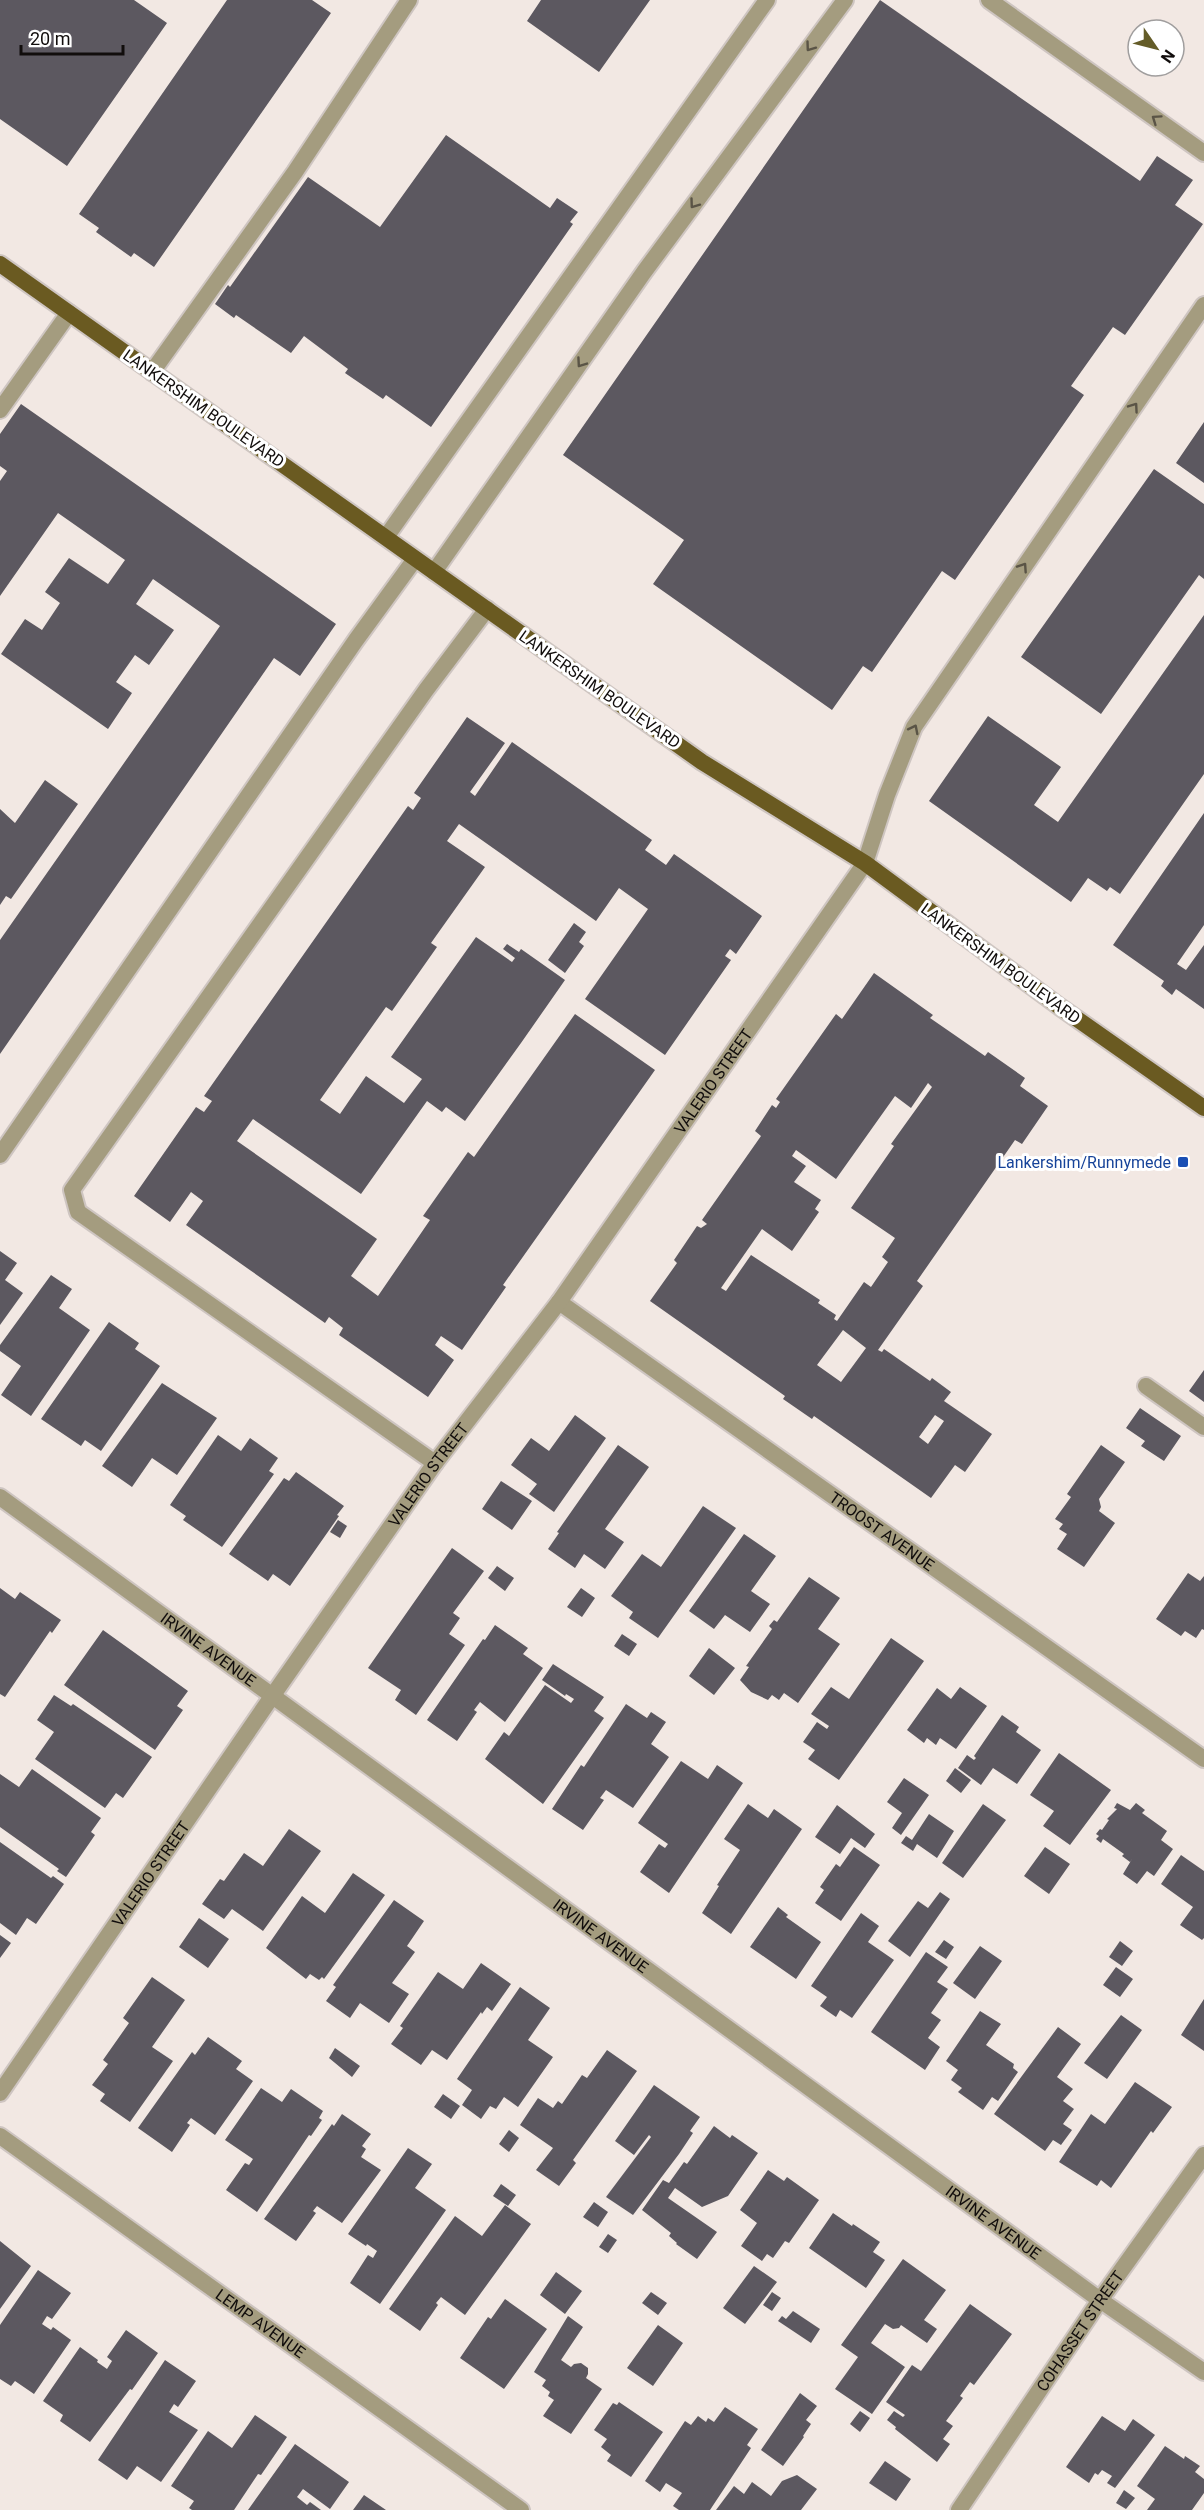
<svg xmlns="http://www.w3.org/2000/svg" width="1204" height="2510" font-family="Roboto,sans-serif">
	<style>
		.building { fill: #5c5860; fill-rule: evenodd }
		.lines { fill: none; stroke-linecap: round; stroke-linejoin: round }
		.service-casing { stroke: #cec5c1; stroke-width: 20 }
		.minor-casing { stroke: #cec5c1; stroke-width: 20 }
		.primary-casing { stroke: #cec5c1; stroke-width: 20 }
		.service { stroke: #a49c7f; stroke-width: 16 }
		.minor { stroke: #a49c7f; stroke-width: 16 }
		.primary { stroke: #6a5a21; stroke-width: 16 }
		.oneway { stroke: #5a5446 }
		.transit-dot { fill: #1a4fb4; stroke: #fff; stroke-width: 2 }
		.labels { text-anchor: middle; stroke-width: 6; stroke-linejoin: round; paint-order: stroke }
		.street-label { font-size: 16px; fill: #110d0c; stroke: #fff }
		.transit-label { font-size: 16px; fill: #164399; stroke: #fff; text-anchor: end }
	</style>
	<rect width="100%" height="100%" fill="#f2e8e3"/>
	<path class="building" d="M0,0H134L167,23L67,166L0,119Z
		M227,0H312L331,13L154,267L134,253L131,257L96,232L99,228L79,214Z
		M541,0H650L599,72L527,21Z
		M880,0L1140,181L1157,156L1193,180L1175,205L1203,224L1125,335L1113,327L1071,386L1084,395L955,580L942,571L872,672L863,666L832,710L653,584L684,540L563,455Z
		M446,135L550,208L557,198L578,212L570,222L573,224L431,427L386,395L383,399L345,373L348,369L304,336L291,353L236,315L234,318L215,304L228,285L230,287L308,177L380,227Z
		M21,404L336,624L300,676L274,658L0,1054V940L220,626L153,579L136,604L174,630L149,665L135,655L116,682L132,693L108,729L1,654L25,619L42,630L60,603L45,592L69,558L108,584L125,560L58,513L0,596V481L7,471L0,466V434Z
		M1204,422V483L1176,463Z
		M1154,469L1204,504V579L1199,575L1101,714L1021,657Z
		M1204,615V774L1120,894L1110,887L1107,891L1088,878L1071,902L929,801L988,716L1061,767L1034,805L1058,822Z
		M467,717L505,743L470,792L475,796L512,742L652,840L645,850L666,865L674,854L762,916L736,954L730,949L725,956L731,960L665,1055L585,999L648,909L619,888L596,921L459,824L447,841L485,867L431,943L437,947L392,1011L386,1007L320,1100L340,1114L366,1076L404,1103L422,1079L391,1057L476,937L512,962L515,958L503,949L507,944L519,952L521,949L565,980L521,1043L465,1121L446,1107L442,1112L427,1101L361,1194L253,1119L237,1141L377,1239L351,1276L378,1296L430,1220L423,1216L468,1152L474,1157L575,1014L655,1070L503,1285L506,1287L462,1350L441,1336L435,1345L454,1360L428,1397L339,1335L343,1328L329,1317L325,1323L186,1225L203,1201L191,1192L170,1222L134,1196L196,1107L204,1112L212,1101L204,1096L408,806L413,810L421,798L414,793Z
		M45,780L78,804L11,899L6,896L0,905V809L15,823Z
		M1204,813V925L1177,964L1186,970L1204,945V1009L1176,989L1172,995L1161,986L1164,981L1113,945Z
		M574,923L586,932L579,942L584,946L565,973L548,960Z
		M874,973L933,1015L930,1018L985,1056L988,1052L1025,1078L1020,1086L1048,1106L1022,1144L1015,1140L917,1281L923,1286L878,1350L882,1352L884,1349L930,1381L932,1378L951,1392L944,1401L992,1434L965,1472L955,1465L931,1498L814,1416L812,1419L783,1399L785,1396L650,1301L677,1263L674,1260L697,1226L701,1228L707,1224L702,1220L761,1136L755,1131L772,1105L776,1108L780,1102L776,1099L836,1014L842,1019ZM928,1083L932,1087L891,1144L894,1146L851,1208L895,1238L882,1257L888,1262L871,1287L864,1282L837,1321L834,1319L836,1315L818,1303L820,1300L751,1255L726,1291L721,1288L762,1229L792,1251L819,1212L815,1209L821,1200L794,1182L806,1166L792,1156L796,1150L836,1179L895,1096L911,1108ZM843,1330L866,1348L841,1382L817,1365ZM935,1415L944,1421L928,1444L919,1437Z
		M0,1251L17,1263L5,1280L23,1293L0,1325Z
		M51,1275L72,1289L59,1308L90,1330L31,1416L1,1395L21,1366L0,1351V1345Z
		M109,1322L139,1343L135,1349L160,1366L101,1451L85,1440L81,1446L41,1419Z
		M1204,1370V1402L1189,1391Z
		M162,1383L217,1418L177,1475L152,1458L132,1487L102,1466Z
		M1140,1408L1181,1436L1164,1461L1141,1446L1145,1441L1126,1428Z
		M575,1415L606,1438L554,1512L529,1494L537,1484L511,1465L531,1438L549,1451Z
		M218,1435L241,1451L250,1438L278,1458L269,1471L274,1474L222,1547L183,1520L186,1516L170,1505Z
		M618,1445L649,1467L605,1529L624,1542L605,1569L584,1554L575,1568L548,1549L559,1533L557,1532Z
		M1101,1445L1125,1462L1099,1499L1101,1507L1099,1511L1115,1523L1084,1567L1057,1549L1067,1534L1059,1529L1063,1524L1055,1519L1071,1497L1067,1494Z
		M296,1472L344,1506L337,1515L339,1516L290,1586L273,1574L268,1581L229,1554L284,1478L289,1481Z
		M501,1481L532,1501L512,1530L482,1509Z
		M703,1506L736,1528L658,1638L629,1618L633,1612L611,1596L642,1554L661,1567Z
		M338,1520L347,1526L340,1538L330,1532Z
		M744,1534L776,1556L751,1591L770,1604L750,1632L725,1615L714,1629L689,1611Z
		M452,1548L484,1571L453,1613L460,1618L449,1634L465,1645L416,1715L395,1700L401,1690L368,1668Z
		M497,1566L514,1578L505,1591L488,1578Z
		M1188,1573L1200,1581L1204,1576V1630L1202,1629L1196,1638L1185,1631L1181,1636L1156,1619Z
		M809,1577L840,1598L818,1629L840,1644L798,1703L784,1693L779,1700L772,1695L768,1700L751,1692L740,1680L749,1667L746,1666L772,1629L769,1626L774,1620L777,1622Z
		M0,1588L15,1599L20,1592L61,1620L52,1633L50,1631L5,1697L0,1694Z
		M581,1588L595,1598L582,1617L567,1607Z
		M495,1625L528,1648L523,1654L543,1668L505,1722L480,1702L474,1710L477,1712L457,1741L427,1720L483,1639L485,1640Z
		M103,1630L188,1691L177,1706L183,1710L155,1750L64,1685Z
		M622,1634L637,1644L629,1656L614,1646Z
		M891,1638L924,1661L839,1780L808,1759L815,1750L803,1742L817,1722L827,1729L829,1726L811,1714L831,1687L849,1699Z
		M709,1648L735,1668L714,1695L689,1676Z
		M553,1664L604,1697L594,1711L604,1718L543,1804L485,1759L504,1732L509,1736L545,1685L571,1703L574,1699L566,1694L565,1696L542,1680Z
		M960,1687L987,1706L956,1749L940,1738L936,1745L927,1738L924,1743L907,1730L937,1688L951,1699Z
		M54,1695L71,1706L73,1704L152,1757L123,1798L116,1793L105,1808L35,1759L54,1732L37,1720Z
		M626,1704L647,1718L651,1712L666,1722L651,1744L669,1757L633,1808L606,1790L600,1798L604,1800L583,1830L552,1809L581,1765L584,1767Z
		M1002,1715L1019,1727L1016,1732L1041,1750L1017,1784L993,1768L981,1785L958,1768L967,1755L974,1760L976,1758L974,1756Z
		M1059,1753L1111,1790L1070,1845L1043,1826L1054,1811L1030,1795Z
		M681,1761L708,1779L717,1765L743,1783L669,1893L640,1872L659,1844L665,1848L668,1844L638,1823Z
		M955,1768L971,1780L961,1793L946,1781Z
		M32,1769L101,1818L91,1832L95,1835L66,1877L57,1871L59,1869L0,1827V1774L19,1787Z
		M904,1778L929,1795L901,1835L892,1828L902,1813L887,1802Z
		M1117,1803L1130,1810L1136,1803L1145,1810L1142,1813L1167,1831L1161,1840L1173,1849L1154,1876L1147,1871L1137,1884L1123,1874L1132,1859L1130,1862L1122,1856L1124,1854L1103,1839L1101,1843L1096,1839L1099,1836L1096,1834L1100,1829L1102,1830L1109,1820L1107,1819L1117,1809L1114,1808Z
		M748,1804L768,1818L774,1809L802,1829L731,1934L702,1913L719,1886L717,1885L740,1850L724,1839Z
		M983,1804L1006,1820L963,1878L942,1863Z
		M837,1805L875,1834L865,1848L851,1838L840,1854L815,1837Z
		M929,1814L954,1831L937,1858L917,1844L913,1851L901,1843L906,1836L912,1840Z
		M289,1829L321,1851L263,1931L232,1909L224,1919L202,1904L220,1879L224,1881L244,1853L263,1866Z
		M0,1842L51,1878L53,1876L64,1884L36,1924L27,1918L16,1935L0,1923Z
		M854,1847L880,1865L841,1921L815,1903L824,1890L820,1887L836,1864L840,1867Z
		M1045,1847L1070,1864L1049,1894L1024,1876Z
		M1181,1855L1204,1871V1938L1202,1940L1180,1925L1193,1907L1161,1884Z
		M353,1873L385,1895L324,1979L322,1977L319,1980L310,1974L306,1979L266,1948L302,1896L325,1913Z
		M940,1892L950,1899L910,1957L888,1941L918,1901L928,1908Z
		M394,1900L424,1921L407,1946L415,1952L392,1983L409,1994L389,2023L360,2003L350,2018L326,2001L336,1987L333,1985Z
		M778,1907L788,1915L786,1917L821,1942L796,1979L750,1947Z
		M861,1913L879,1926L868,1942L894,1960L852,2018L840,2010L836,2017L820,2006L827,1997L811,1986Z
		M199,1918L229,1939L208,1968L179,1947Z
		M0,1935L11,1943L0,1958Z
		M944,1940L954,1947L946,1959L935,1952Z
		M1120,1941L1133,1951L1122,1966L1109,1957Z
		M980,1946L1002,1961L975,1999L953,1983Z
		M926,1952L948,1967L937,1982L948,1989L931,2013L941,2020L928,2038L940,2047L925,2070L871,2032Z
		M481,1963L511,1984L492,2011L487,2007L482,2014L481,2012L447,2060L432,2050L421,2065L391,2044L403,2028L400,2026L438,1972L463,1989Z
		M1116,1967L1133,1979L1120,1997L1103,1985Z
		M152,1977L185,2000L152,2047L173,2061L130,2122L100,2101L105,2094L92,2085L108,2064L103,2060L129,2023L123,2018Z
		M520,1987L550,2008L528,2040L553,2057L518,2107L504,2097L496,2109L490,2106L481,2119L462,2105L472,2090L457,2079Z
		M1204,1999V2051L1181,2035Z
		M980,2011L1001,2024L986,2045L1014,2064L1013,2068L1018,2072L998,2101L992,2097L983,2110L958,2092L962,2088L951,2080L958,2070L946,2061Z
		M1121,2015L1142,2030L1107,2079L1084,2063Z
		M1058,2027L1081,2044L1057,2077L1073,2089L1063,2101L1074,2109L1063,2124L1072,2130L1061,2145L1053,2140L1045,2151L994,2114Z
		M208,2037L242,2061L236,2069L253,2081L215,2135L191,2118L187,2123L190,2125L172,2152L138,2128L192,2052L195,2055Z
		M335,2048L360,2066L352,2077L329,2058Z
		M607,2050L637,2071L573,2160L576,2163L559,2186L536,2170L553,2148L520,2125L538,2098L553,2108L558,2101L562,2104L582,2075L587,2078Z
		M1135,2082L1172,2107L1153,2133L1151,2131L1111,2188L1101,2180L1097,2186L1059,2162L1091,2114L1105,2124Z
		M654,2085L700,2117L690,2131L693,2133L679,2154L633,2215L606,2197L651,2137L649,2135L634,2155L615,2141Z
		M261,2088L282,2102L291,2089L323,2111L319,2118L322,2120L311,2136L309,2135L257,2212L226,2190L245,2163L249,2165L253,2159L225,2140Z
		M443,2094L460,2106L451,2119L434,2107Z
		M342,2114L371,2134L362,2146L366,2149L361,2157L381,2170L342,2223L317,2206L313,2211L316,2213L296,2241L264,2219L332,2124L334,2126Z
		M714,2126L730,2138L732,2135L758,2153L728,2196L702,2207L675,2188L668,2198L717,2232L697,2259L676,2244L677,2243L669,2236L671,2233L642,2210L663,2180L669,2183L684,2162L687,2164Z
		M509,2130L519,2138L509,2152L499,2144Z
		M408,2148L432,2164L415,2188L446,2210L380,2304L350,2283L368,2255L373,2258L377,2251L367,2244L366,2246L348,2234Z
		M768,2170L784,2181L787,2177L819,2200L789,2243L785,2241L773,2258L767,2254L762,2261L741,2246L757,2223L740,2210Z
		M501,2184L516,2195L508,2206L493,2196Z
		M594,2202L608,2212L598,2227L583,2217Z
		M505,2205L531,2224L465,2315L441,2297L436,2303L438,2305L420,2331L389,2309L455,2216L482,2236Z
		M833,2213L852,2226L853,2224L880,2242L873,2252L885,2260L866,2288L809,2248Z
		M608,2234L617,2240L608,2253L599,2247Z
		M0,2241L31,2266L0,2309Z
		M903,2259L946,2290L924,2320L937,2329L927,2343L901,2325L899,2328L893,2329L885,2324L871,2343L905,2367L872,2414L835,2389L858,2357L841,2345Z
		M754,2266L777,2282L745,2324L723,2308Z
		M38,2270L71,2293L52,2319L47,2316L42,2324L51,2330L53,2327L71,2340L34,2394L15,2381L11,2386L0,2379V2325Z
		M556,2272L582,2291L565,2314L540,2295Z
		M651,2292L667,2303L658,2315L642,2303Z
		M772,2292L781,2298L772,2311L763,2305Z
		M505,2299L547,2329L504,2389L460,2358L488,2317L491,2319Z
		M970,2304L1012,2334L974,2385L970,2382L960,2396L963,2398L946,2421L953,2426L943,2439L950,2444L937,2462L895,2429L896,2427L887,2420L894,2411L903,2417L905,2415L886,2402L912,2365L921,2371Z
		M793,2311L820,2329L811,2343L778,2321L782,2316L786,2319Z
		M568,2316L583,2327L561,2360L571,2367L574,2364L581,2363L588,2368V2374L586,2378L602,2389L571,2434L543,2416L554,2400L548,2396L550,2392L542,2386L546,2380L534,2372Z
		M658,2325L683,2343L653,2386L627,2368Z
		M126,2330L158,2353L132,2390L130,2389L90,2442L60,2421L63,2415L43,2401L80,2347L98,2360L97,2362L107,2369L112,2361L107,2357Z
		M165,2360L196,2381L178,2407L174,2404L169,2412L198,2430L161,2482L137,2466L127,2480L98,2460Z
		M800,2393L817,2406L806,2420L811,2424L803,2436L804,2437L783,2466L761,2450Z
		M619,2402L663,2432L631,2477L607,2461L611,2455L601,2447L607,2439L594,2430L613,2403L617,2405Z
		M725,2407L758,2429L747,2445L751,2448L710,2510H679L673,2506L682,2493L666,2483L660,2492L645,2481L685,2421L691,2425L698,2416L706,2422L708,2418L714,2422Z
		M860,2411L870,2418L860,2432L850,2424Z
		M255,2415L287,2437L261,2475L258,2474L234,2510H192L189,2508L194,2501L171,2486L208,2431L232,2448Z
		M1102,2416L1125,2431L1133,2419L1155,2435L1115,2488L1107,2483L1112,2476L1102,2470L1098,2475L1095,2473L1089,2483L1066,2467Z
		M295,2444L349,2482L330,2509L303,2489L297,2497L307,2505L310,2502L321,2510H248Z
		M1165,2446L1184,2459L1185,2456L1200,2466L1195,2472L1204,2479V2493L1192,2510H1147L1155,2499L1137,2486Z
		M885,2461L911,2479L896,2501L869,2483Z
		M797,2475L817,2489L801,2510H716L734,2486L744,2494L752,2482L771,2496L782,2481Z
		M1124,2490L1135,2498L1126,2509L1116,2503Z
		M364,2495L386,2510H353Z"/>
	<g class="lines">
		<g class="service-casing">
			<path id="service" d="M989,0L1204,153
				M152,372L295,172L409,0
				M0,410L69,313
				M386,537L767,0
				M434,572L644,272L845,0
				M865,863L887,795L914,727L1204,305
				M0,1155L356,640L415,559
				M1146,1386L1204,1427
				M435,1463L78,1212L72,1190L426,690L487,609"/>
		</g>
		<g class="minor-casing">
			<g id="minor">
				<path id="s1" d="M559,1302L1204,1759"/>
				<path id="s2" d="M0,1497L1100,2300L1204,2372"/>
				<path id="s3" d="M0,2093L273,1695L435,1463L559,1302L865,863"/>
				<path id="s4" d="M0,2136L521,2510"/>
				<path id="s5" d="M959,2510L1100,2300L1204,2155"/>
			</g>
		</g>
		<g class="primary-casing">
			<path id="primary" d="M0,264L702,762L865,863L1060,1007L1204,1108"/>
		</g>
		<use href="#service" class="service"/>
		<use href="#minor" class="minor"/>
		<use href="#primary" class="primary"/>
	</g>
	<defs><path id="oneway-chevron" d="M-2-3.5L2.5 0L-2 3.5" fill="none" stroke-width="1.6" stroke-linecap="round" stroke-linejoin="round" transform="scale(1.5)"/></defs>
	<g class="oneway">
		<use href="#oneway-chevron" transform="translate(810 47) rotate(126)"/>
		<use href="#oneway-chevron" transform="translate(1156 119) rotate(-145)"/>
		<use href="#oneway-chevron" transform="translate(694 204) rotate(126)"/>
		<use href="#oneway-chevron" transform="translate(581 363) rotate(125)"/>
		<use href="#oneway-chevron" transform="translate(1134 407) rotate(-55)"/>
		<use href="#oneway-chevron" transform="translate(1023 567) rotate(-56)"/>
		<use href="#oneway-chevron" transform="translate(914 729) rotate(-63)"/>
	</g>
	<rect class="transit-dot" x="1177" y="1156" width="12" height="12" rx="3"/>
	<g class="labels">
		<g class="street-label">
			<text transform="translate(204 408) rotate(35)" y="6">LANKERSHIM BOULEVARD</text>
			<text transform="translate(600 689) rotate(35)" y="6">LANKERSHIM BOULEVARD</text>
			<text transform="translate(1001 963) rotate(36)" y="6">LANKERSHIM BOULEVARD</text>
			<text dy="6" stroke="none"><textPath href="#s3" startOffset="1238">VALERIO STREET</textPath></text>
			<text dy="6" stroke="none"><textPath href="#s3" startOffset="752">VALERIO STREET</textPath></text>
			<text dy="6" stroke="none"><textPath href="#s1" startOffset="396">TROOST AVENUE</textPath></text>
			<text dy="6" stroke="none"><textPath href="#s2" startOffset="258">IRVINE AVENUE</textPath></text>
			<text dy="6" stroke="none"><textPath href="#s3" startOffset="266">VALERIO STREET</textPath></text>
			<text dy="6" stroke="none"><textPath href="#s2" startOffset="744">IRVINE AVENUE</textPath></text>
			<text dy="6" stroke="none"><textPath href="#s2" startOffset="1230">IRVINE AVENUE</textPath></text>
			<text dy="6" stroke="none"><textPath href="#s4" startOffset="321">LEMP AVENUE</textPath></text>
			<text dy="6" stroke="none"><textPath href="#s5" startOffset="216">COHASSET STREET</textPath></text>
		</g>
		<g class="transit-label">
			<text x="1171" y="1168">Lankershim/Runnymede</text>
		</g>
	</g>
	<g transform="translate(1156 48) rotate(125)"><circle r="28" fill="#ffffff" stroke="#a09e9e" stroke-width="1.5"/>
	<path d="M0-4.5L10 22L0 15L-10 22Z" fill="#645c28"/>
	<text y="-9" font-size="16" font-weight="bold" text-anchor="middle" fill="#110d0c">N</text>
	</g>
	<path d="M21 45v9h102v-9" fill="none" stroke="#110d0c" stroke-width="3"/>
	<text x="30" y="45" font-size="18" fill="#110d0c" stroke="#ffffff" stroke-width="4.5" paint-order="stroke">20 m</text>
</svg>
